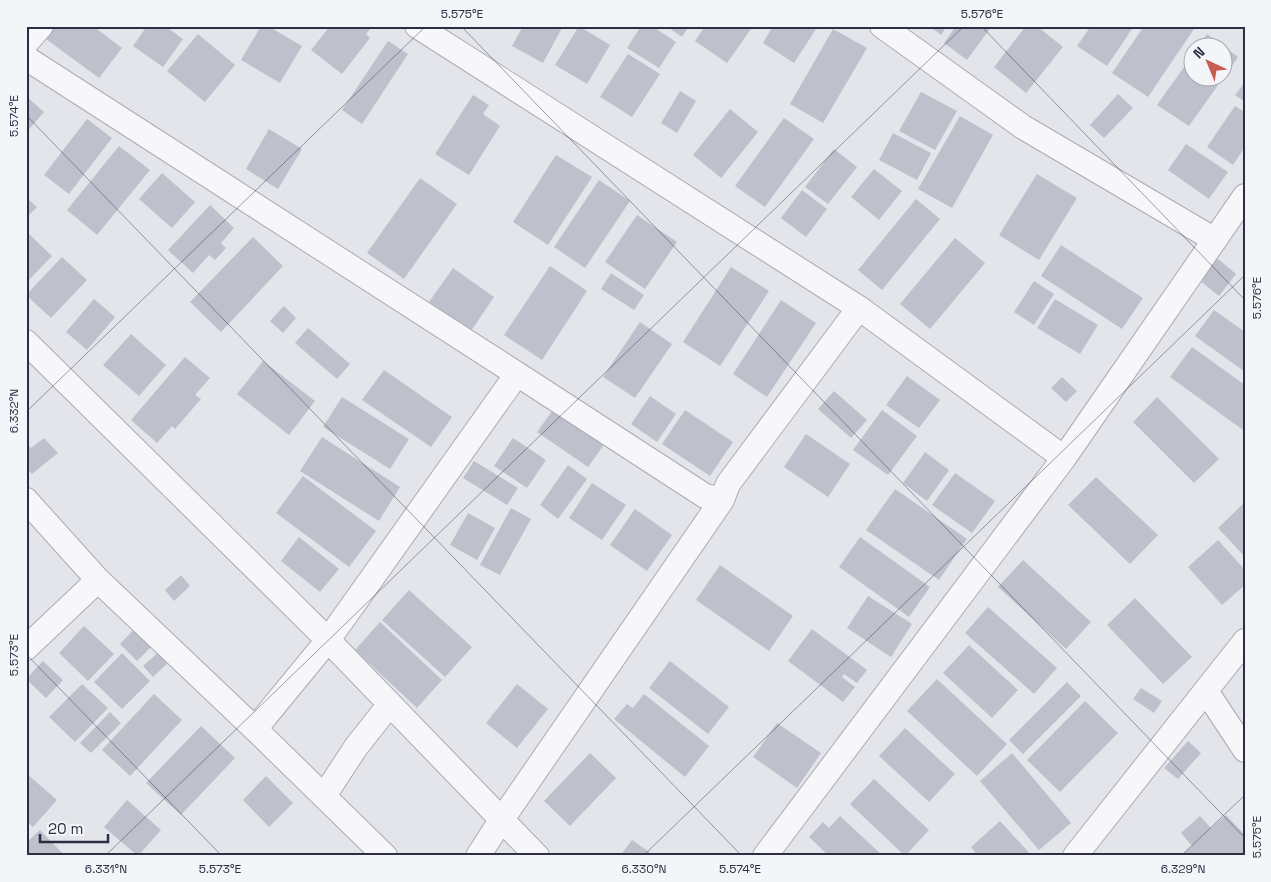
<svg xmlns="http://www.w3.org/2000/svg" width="1271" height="882" font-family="'Space Grotesk',sans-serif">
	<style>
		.building { fill: #bec0cb }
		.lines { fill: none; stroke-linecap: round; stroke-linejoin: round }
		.minor-casing { stroke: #a9abb5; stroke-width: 26 }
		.minor { stroke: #f7f7fa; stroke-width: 24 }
		.ticks { fill: none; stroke: #2c2f43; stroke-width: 1; stroke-opacity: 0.45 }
		.neatline { fill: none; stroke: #2c2f43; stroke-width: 2 }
		.ticks-label { font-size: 12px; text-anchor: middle; fill: #2c2f43 }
	</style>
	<rect width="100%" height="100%" fill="#e4e5eb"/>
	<path class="building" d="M56,26H93L122,48L99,78L46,39Z
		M147,26H165L183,39L163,67L133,46Z
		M261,26H268L302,46L280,83L241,60Z
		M330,26H368L371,28L366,34L370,38L342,74L311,50Z
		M523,26H563L543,63L512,46Z
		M579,26L610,45L587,84L555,65Z
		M641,26H652L676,42L659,68L627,48Z
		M666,26H689L682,37Z
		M705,26H753L727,63L695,41Z
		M773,26H818L794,63L763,43Z
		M929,26H947L941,35Z
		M956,26H992L967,60L944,43Z
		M1026,26H1037L1063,47L1026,93L994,67Z
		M1091,26H1134L1107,66L1077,46Z
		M1144,26H1196L1148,97L1112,73Z
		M833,29L867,48L823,123L790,104Z
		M198,34L235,65L205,102L167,71Z
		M1207,34L1238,57L1224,77V48H1198Z
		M388,41L408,54L362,124L342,110Z
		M1194,53V78H1223L1189,126L1157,105Z
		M628,54L660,74L632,117L600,97Z
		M1245,82V102L1235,95Z
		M680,91L696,101L677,133L661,123Z
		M921,92L957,111L935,150L899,131Z
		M1118,94L1133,108L1104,138L1090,125Z
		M473,95L489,105L483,114L500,126L469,175L435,154Z
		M26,96L44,112L26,133Z
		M1235,106L1245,112V147L1233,165L1207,147Z
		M730,109L758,132L721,178L693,155Z
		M960,116L993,135L952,208L918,189Z
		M784,118L814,139L765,207L735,186Z
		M87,119L112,138L69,194L44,175Z
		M269,129L302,149L278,189L246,169Z
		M893,133L931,153L917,180L879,160Z
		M1186,144L1228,172L1209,199L1168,170Z
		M119,146L150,170L97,235L67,210Z
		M834,149L857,167L828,204L805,187Z
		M556,155L592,177L548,245L513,222Z
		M874,169L902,191L879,220L851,197Z
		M162,173L195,202L172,228L139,199Z
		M1037,174L1077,198L1039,260L999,235Z
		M420,178L457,204L404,279L367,253Z
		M599,180L630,201L585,268L554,247Z
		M802,190L827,209L806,237L781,218Z
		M26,197L37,207L26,218Z
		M916,199L940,219L882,290L858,270Z
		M210,205L234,228L221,243L226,248L215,260L209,255L193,273L168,250Z
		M637,215L677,242L645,289L605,262Z
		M27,232L52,256L26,283V233Z
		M253,237L283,266L221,332L190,302Z
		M955,238L985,263L930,329L900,304Z
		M1061,245L1143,298L1122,329L1041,276Z
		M62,257L87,280L51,318L26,295Z
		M1217,258L1236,274L1219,296L1199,280Z
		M550,266L587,291L542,360L504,335Z
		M731,267L769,291L720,366L683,342Z
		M453,268L494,297L471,331L429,302Z
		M611,273L644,295L634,310L601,289Z
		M1034,281L1054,294L1034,325L1014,312Z
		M94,299L115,317L87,350L66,332Z
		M1055,299L1098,325L1080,354L1037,328Z
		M781,300L816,323L767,397L733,374Z
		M284,306L296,318L283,333L270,321Z
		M1214,310L1245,332V372L1195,336Z
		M640,322L672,344L635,398L603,377Z
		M308,328L350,364L337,379L295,343Z
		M131,334L166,365L139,396L103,365Z
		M1192,347L1245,385V427L1243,430L1170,377Z
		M185,357L210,378L195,395L201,399L175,429L172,426L157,443L131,420Z
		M263,361L315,401L289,435L237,394Z
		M384,370L452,417L431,447L362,400Z
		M907,376L940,400L919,428L886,405Z
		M1062,377L1077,391L1066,402L1051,388Z
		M834,391L867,420L851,438L818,409Z
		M650,396L676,414L657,442L631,424Z
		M342,397L409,439L390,469L323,427Z
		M1157,397L1219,459L1194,483L1133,422Z
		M555,407L606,442L588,467L537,432Z
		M685,410L733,442L710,476L662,444Z
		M882,410L917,436L888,475L853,450Z
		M806,434L850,464L828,497L784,467Z
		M322,437L400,487L379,521L300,471Z
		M44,438L58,453L32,474L26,467V447L28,445L31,448Z
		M513,438L546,460L527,488L494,466Z
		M925,452L949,470L927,501L903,483Z
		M474,461L518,488L507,505L463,478Z
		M568,465L587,479L558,519L540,505Z
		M955,473L995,501L972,533L932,505Z
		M303,476L376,531L349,567L276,513Z
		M1096,477L1158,535L1130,564L1068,505Z
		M592,483L626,505L602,540L569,518Z
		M895,489L967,539L939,580L866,530Z
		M1245,502V557L1218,528Z
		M511,508L531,519L500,575L480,565Z
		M635,509L672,535L647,571L610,545Z
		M468,513L495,528L477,560L450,545Z
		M299,537L339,569L320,592L281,561Z
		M860,537L930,587L909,617L839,567Z
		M1218,540L1245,570V585L1222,605L1188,567Z
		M1023,560L1091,622L1066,649L998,587Z
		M720,565L793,616L769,651L696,600Z
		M181,575L190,586L174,601L165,590Z
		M409,590L472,647L445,677L382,620Z
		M868,596L912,624L891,657L847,628Z
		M1135,598L1192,657L1163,684L1107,625Z
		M988,607L1057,668L1034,694L965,633Z
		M380,622L442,680L417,708L355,650Z
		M140,623L157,641L137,661L120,644Z
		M84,626L114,654L88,681L59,653Z
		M812,629L867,670L857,683L844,674L842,677L855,687L843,702L788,661Z
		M969,645L1018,690L992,718L943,673Z
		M162,649L171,660L153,677L143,666Z
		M122,653L150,681L122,709L94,682Z
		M43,661L63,680L46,698L26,679Z
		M670,661L729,707L708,734L649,688Z
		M937,679L1007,744L977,776L907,711Z
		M1067,682L1081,696L1023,754L1009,740Z
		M82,684L108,708L75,742L49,717Z
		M517,684L548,709L517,748L486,723Z
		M1141,688L1162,701L1154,713L1133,699Z
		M154,694L182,720L130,776L102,750Z
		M644,694L709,746L685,777L614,719L627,704L633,708Z
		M1085,701L1118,733L1060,792L1027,760Z
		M110,712L121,723L91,753L80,743Z
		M777,723L821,753L797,788L753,757Z
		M201,726L235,758L181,815L146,783Z
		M905,728L955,774L929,802L879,756Z
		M1188,741L1201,753L1178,779L1164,768Z
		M590,753L616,778L570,826L544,801Z
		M1012,753L1071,823L1039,850L980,781Z
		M26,773L57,800L33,827L26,821Z
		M266,776L293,803L269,827L243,800Z
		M874,779L929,830L905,856L850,804Z
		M127,800L161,830L138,856L104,827Z
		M1226,815L1245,835V856H1181L1192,846L1181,833L1200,816L1211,828Z
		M840,816L883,856H829L809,837L823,822L829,828Z
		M1000,821L1032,856H978L971,847Z
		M40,830L64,855L63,856H26V843Z
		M632,840L655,856H620Z"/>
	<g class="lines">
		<g class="minor-casing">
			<path id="minor" d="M417,26L859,308L1064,458
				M882,26L1023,127L1215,240
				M26,43L41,26
				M26,58L517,374L705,496L722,500L728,484L859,308
				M26,342L328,640L502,820L537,856
				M26,500L98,580L255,729L385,856
				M26,648L98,580
				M1206,691L1245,750
				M255,729L328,640L517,374
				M324,796L356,747L390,704
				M478,856L498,825L722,500
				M765,856L1064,458L1245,196
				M1075,856L1245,641"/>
		</g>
		<use href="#minor" class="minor"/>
	</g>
	<path class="ticks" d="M461,26L1245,838M981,26L1245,300M26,115L742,856M26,412L426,26M26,654L222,856M105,856L964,26M643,856L1245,275M1181,856L1245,795"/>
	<rect width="1271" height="882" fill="none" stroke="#f4f5f8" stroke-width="55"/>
	<g transform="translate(1208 62) rotate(316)"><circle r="24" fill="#f4f5f8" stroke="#a4a6b0"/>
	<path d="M0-4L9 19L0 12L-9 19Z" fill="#c85c51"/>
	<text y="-8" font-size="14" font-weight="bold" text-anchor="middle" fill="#2c2f43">N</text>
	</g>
	<path d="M40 834v8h68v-8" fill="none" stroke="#2c2f43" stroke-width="2.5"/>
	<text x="48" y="834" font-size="15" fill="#2c2f43" stroke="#f4f5f8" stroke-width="4" paint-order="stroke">20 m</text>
	<rect x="28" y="28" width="1216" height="826" class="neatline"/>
	<g class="ticks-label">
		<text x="462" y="18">5.575°E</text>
		<text x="982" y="18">5.576°E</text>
		<text transform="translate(14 116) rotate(-90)" y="4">5.574°E</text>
		<text transform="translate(1257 298) rotate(-90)" y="4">5.576°E</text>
		<text transform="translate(14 411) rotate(-90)" y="4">6.332°N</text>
		<text transform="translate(14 655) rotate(-90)" y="4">5.573°E</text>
		<text transform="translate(1257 837) rotate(-90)" y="4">5.575°E</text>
		<text x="106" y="873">6.331°N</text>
		<text x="220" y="873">5.573°E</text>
		<text x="644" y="873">6.330°N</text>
		<text x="740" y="873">5.574°E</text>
		<text x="1183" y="873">6.329°N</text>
	</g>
</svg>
